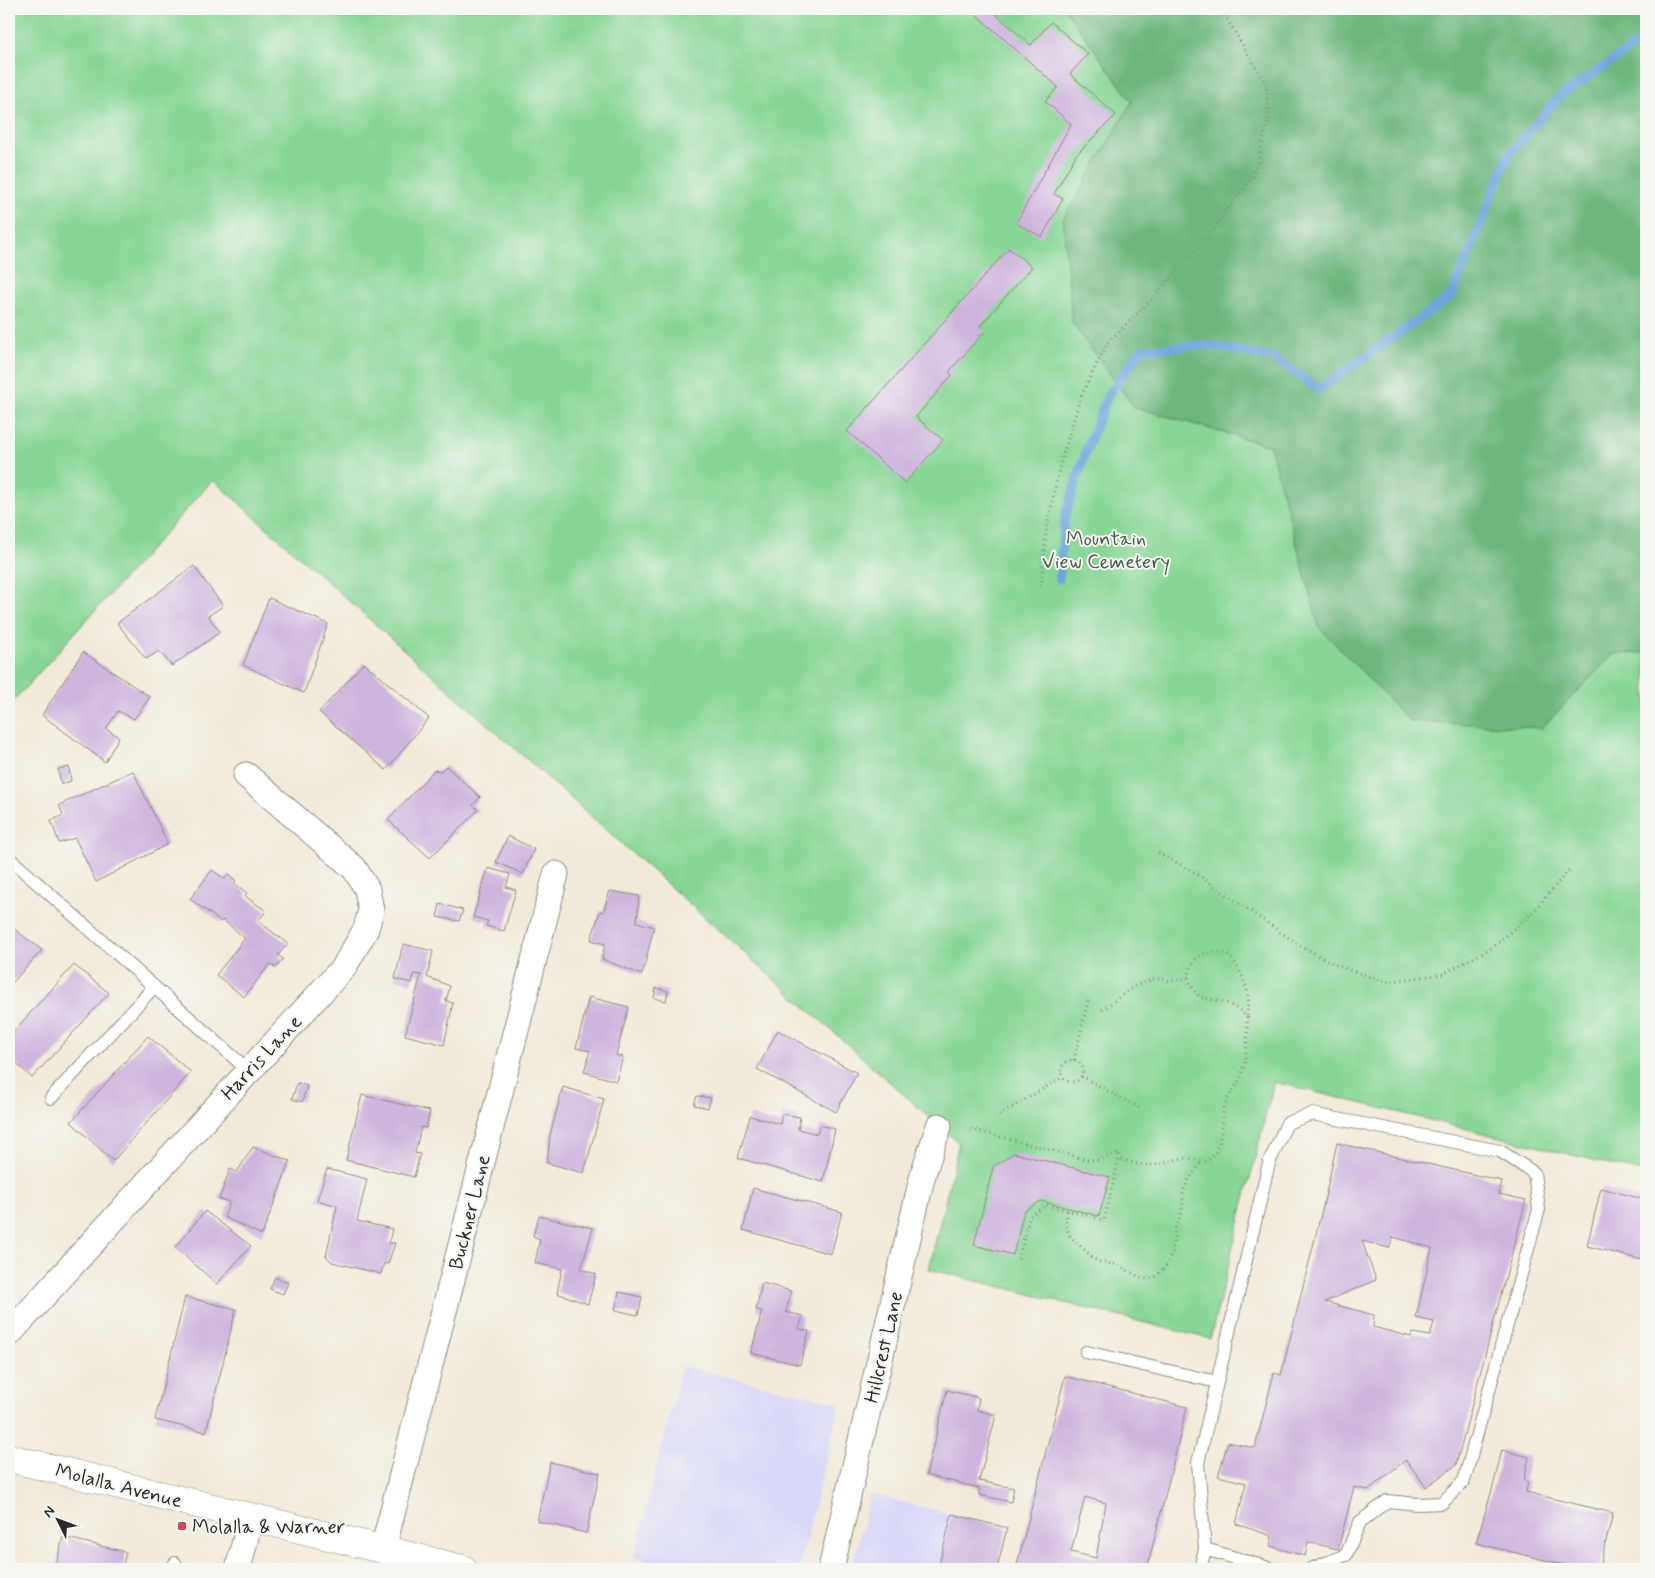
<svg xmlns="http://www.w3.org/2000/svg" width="1655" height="1578" font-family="Mynerve,sans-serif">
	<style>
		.built { fill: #d8d7f8 }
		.green { fill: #87d695; stroke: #598060 }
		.forest { fill: #6db77e; stroke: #4c7154 }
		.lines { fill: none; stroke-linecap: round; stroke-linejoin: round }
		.stream { stroke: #6ca4db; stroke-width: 9 }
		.building { fill: #cfb5de; fill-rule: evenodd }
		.lane-casing { stroke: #8e8a82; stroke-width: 14 }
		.street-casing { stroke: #8e8a82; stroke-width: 27 }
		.primary-casing { stroke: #8e8a82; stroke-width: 29 }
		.path { stroke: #8e8a82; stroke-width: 3; stroke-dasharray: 1 4; stroke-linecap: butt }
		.lane { stroke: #fff; stroke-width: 12 }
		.street { stroke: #fff; stroke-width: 25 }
		.primary { stroke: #fff; stroke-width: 28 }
		.poi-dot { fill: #d1495b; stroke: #f6f6f2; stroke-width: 2 }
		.labels { text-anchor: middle; stroke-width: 4; stroke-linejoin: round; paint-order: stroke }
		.park-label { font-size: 20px; fill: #475e4b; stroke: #f6f6f2 }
		.street-label { font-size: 20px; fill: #2b2b2b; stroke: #f6f6f2 }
		.poi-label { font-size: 20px; fill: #2b2b2b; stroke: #f6f6f2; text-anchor: start }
	</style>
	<rect width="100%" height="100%" fill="#f6f6f2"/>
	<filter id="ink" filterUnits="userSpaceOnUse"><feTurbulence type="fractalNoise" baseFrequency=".02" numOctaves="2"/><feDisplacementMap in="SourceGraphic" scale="10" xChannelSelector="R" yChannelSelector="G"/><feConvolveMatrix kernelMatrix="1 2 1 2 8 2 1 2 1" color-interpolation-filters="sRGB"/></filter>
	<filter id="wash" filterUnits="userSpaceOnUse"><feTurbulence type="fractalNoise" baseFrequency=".0096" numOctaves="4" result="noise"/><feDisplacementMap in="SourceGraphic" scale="20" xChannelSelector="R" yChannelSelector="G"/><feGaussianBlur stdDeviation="1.12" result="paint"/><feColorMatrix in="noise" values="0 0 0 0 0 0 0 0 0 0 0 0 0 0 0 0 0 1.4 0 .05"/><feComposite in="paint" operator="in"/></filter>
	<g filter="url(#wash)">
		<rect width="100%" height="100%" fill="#f2ead8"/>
		<path class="built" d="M682,1366L840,1403L799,1569H682L634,1557Z
			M870,1494L1007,1528L997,1569H852Z"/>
		<path class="green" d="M9,9H1646V1173L1274,1082L1210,1339L929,1269L959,1143L939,1126L213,480L9,706Z"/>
		<path class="forest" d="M1065,9H1646V653L1613,654L1542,728L1409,721L1319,627L1270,446L1134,407L1072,323L1063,219L1132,102Z"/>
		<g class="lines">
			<path class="stream" d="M1059,579L1065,517L1086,451L1108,395L1142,349L1207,345L1274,358L1319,389L1452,296L1508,156L1560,96L1646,38"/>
		</g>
		<g id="blocks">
			<path class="building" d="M970,9H990L1031,45L1051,22L1088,54L1070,74L1116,115L1076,155L1054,194L1063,199L1042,237L1016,223L1071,124L1045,101L1058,87Z
				M1009,248L1032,267L980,326L985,331L949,372L952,375L916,417L943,440L905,483L847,431Z
				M194,566L223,606L208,616L220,632L172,666L159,651L146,659L117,623Z
				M269,598L328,624L304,693L243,665Z
				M83,652L150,697L134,719L118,711L106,729L119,737L105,762L42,715Z
				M364,663L429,718L386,770L319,712Z
				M446,766L480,797L473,805L478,810L430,858L388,820L434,770L440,771Z
				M69,767L71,781L61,784L58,769Z
				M133,771L168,844L96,882L75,838L59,843L51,821L63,815L59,805Z
				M508,836L534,849L523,874L496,862Z
				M488,868L510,874L506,887L516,890L504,931L486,926L488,921L473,917Z
				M212,870L225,879L228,874L236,881L234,883L247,893L245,896L266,911L258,921L288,944L278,955L283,959L276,968L270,964L244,997L216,975L245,938L223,920L221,922L190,899Z
				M610,891L639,896L637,922L654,927L642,975L602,959L605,944L591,940L600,911L603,912Z
				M440,904L463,910L459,921L437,917Z
				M9,925L42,950L9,986Z
				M403,944L433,951L427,977L450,986L446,1001L453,1003L444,1045L405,1035L421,975L414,974L412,983L395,979Z
				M74,965L109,993L32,1078L9,1056V1036Z
				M656,988L668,991L666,1001L654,998Z
				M589,997L629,1007L616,1055L623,1057L616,1081L584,1072L590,1051L576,1048Z
				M778,1030L857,1073L836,1112L757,1069Z
				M148,1036L191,1072L113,1161L71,1122Z
				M297,1083L307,1086L302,1102L292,1099Z
				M563,1087L604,1099L584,1173L547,1163L550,1135Z
				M362,1095L430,1111L426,1128L421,1127L415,1153L420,1154L414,1177L346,1160Z
				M697,1096L711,1098L708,1108L694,1105Z
				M782,1114L800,1117L798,1129L817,1134L820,1125L835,1129L823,1182L738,1158L750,1116L780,1124Z
				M1337,1143L1502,1181L1499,1194L1526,1200L1456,1465L1426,1487L1406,1460L1368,1490L1354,1487L1338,1549L1308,1542L1305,1556L1270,1546L1272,1536L1236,1524L1246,1483L1218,1476L1228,1442L1255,1448L1274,1373L1281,1375L1324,1202ZM1393,1237L1432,1248L1416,1318L1434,1322L1430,1336L1413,1333L1411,1337L1373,1327L1374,1315L1325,1302L1376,1280L1362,1241L1389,1248Z
				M253,1147L290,1161L262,1235L224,1217L230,1202L219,1199L230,1169L237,1172Z
				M1014,1153L1110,1177L1099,1216L1041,1201L1024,1211L1013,1255L974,1245L993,1167Z
				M327,1169L367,1179L357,1221L392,1229L389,1243H395L388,1264L384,1263L381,1274L332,1262L326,1256L337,1206L317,1200Z
				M753,1188L842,1212L831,1254L743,1230Z
				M1601,1188L1646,1200V1261L1587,1246Z
				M205,1211L251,1246L217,1284L175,1247Z
				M539,1216L593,1228L581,1269L596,1274L588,1304L557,1293L562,1269L535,1263L540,1239L533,1236Z
				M275,1277L288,1283L283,1294L270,1289Z
				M762,1283L791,1291L786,1312L803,1316L799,1329L809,1331L800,1365L751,1353L762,1311L756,1310Z
				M619,1292L642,1297L638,1315L615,1310Z
				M185,1297L236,1309L206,1432L155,1420Z
				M1065,1376L1187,1407L1147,1569H1016ZM1085,1497L1106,1503L1096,1558L1071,1552Z
				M947,1390L979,1398L977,1410L996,1415L979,1481L1014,1488L1011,1502L979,1495V1488L926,1475Z
				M1502,1450L1529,1457L1524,1480L1528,1481L1526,1492L1613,1513L1599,1569H1581L1476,1543L1494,1483Z
				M550,1462L600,1473L586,1533L537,1521Z
				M952,1514L1007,1528L997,1569H938Z
				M63,1537L126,1552L122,1569H55Z"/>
		</g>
	</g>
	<g filter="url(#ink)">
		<use href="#blocks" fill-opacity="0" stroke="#8e8a82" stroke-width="1"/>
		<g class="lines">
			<g class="lane-casing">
				<path id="lane" d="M9,858L248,1070
					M51,1098L154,987
					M1086,1352L1217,1382
					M1205,1549L1272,1569
					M173,1569L175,1563
					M1200,1569L1205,1549L1198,1463L1269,1163L1287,1123L1312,1114L1500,1151L1534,1173L1539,1209L1464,1481L1442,1503L1418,1504L1387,1501L1360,1522L1346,1555L1311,1569"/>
			</g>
			<g class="street-casing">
				<path id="street" d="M9,1334L344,967L366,929L371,910L367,889L354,868L246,775
					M383,1549L556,874
					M238,1569L251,1517
					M831,1569L923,1174L939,1126"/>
			</g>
			<g class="primary-casing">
				<path id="primary" d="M9,1458L463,1569"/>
			</g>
			<path class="path" d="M1041,586L1046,532L1060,465L1081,396L1107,343L1152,299L1212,230L1253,177L1269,118L1266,84L1221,9
				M1158,853L1193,871L1299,945L1338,966L1386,982L1443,974L1493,947L1531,914L1570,869
				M1188,978C1191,966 1194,956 1208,953C1213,952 1219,951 1224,953C1236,958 1247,984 1248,997C1249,1003 1247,1010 1247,1017
				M1102,1010L1133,987L1150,980L1159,979L1169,981L1188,978C1199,1005 1206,996 1226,1003C1234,1006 1241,1011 1247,1017C1248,1036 1247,1060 1240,1078C1236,1088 1228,1096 1225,1105C1219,1123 1225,1151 1206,1162C1197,1160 1187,1157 1178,1159C1167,1161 1158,1166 1147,1165C1138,1165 1128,1161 1119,1159
				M1074,1060L1089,997
				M1061 1071a11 11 0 1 1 22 0a11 11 0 1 1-22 0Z
				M1081,1076L1141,1109
				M999,1115L1063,1077
				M971,1129L1089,1160H1098L1119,1153V1159L1104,1220L1046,1205L1030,1216L1018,1259
				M1067,1211L1066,1227L1070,1236L1094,1259L1099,1262L1118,1265L1140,1277L1147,1279L1157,1276L1167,1265L1172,1252L1175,1228L1181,1215L1183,1202V1191L1189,1179L1202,1161"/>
			<use href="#lane" class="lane"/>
			<use href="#street" class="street"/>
			<use href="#primary" class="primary"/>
		</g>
	</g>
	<rect class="poi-dot" x="177" y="1521" width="10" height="10" rx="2.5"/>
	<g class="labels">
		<g class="park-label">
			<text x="1106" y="545">Mountain<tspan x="1106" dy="23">View Cemetery</tspan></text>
		</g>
		<g class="street-label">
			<text transform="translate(261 1057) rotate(-47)" y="7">Harris Lane</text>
			<text transform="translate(469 1212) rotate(-76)" y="7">Buckner Lane</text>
			<text transform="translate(883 1347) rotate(-77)" y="7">Hillcrest Lane</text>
			<text transform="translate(119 1485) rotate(14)" y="7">Molalla Avenue</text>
		</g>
		<g class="poi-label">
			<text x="192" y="1533">Molalla &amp; Warner</text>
		</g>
	</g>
	<rect width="1655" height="1578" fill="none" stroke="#f6f6f2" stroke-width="30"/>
	<g transform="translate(58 1520) rotate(312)" stroke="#f6f6f2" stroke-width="4" paint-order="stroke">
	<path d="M0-4L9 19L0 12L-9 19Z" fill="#2b2b2b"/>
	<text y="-8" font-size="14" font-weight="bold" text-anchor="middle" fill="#2b2b2b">N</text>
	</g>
</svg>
